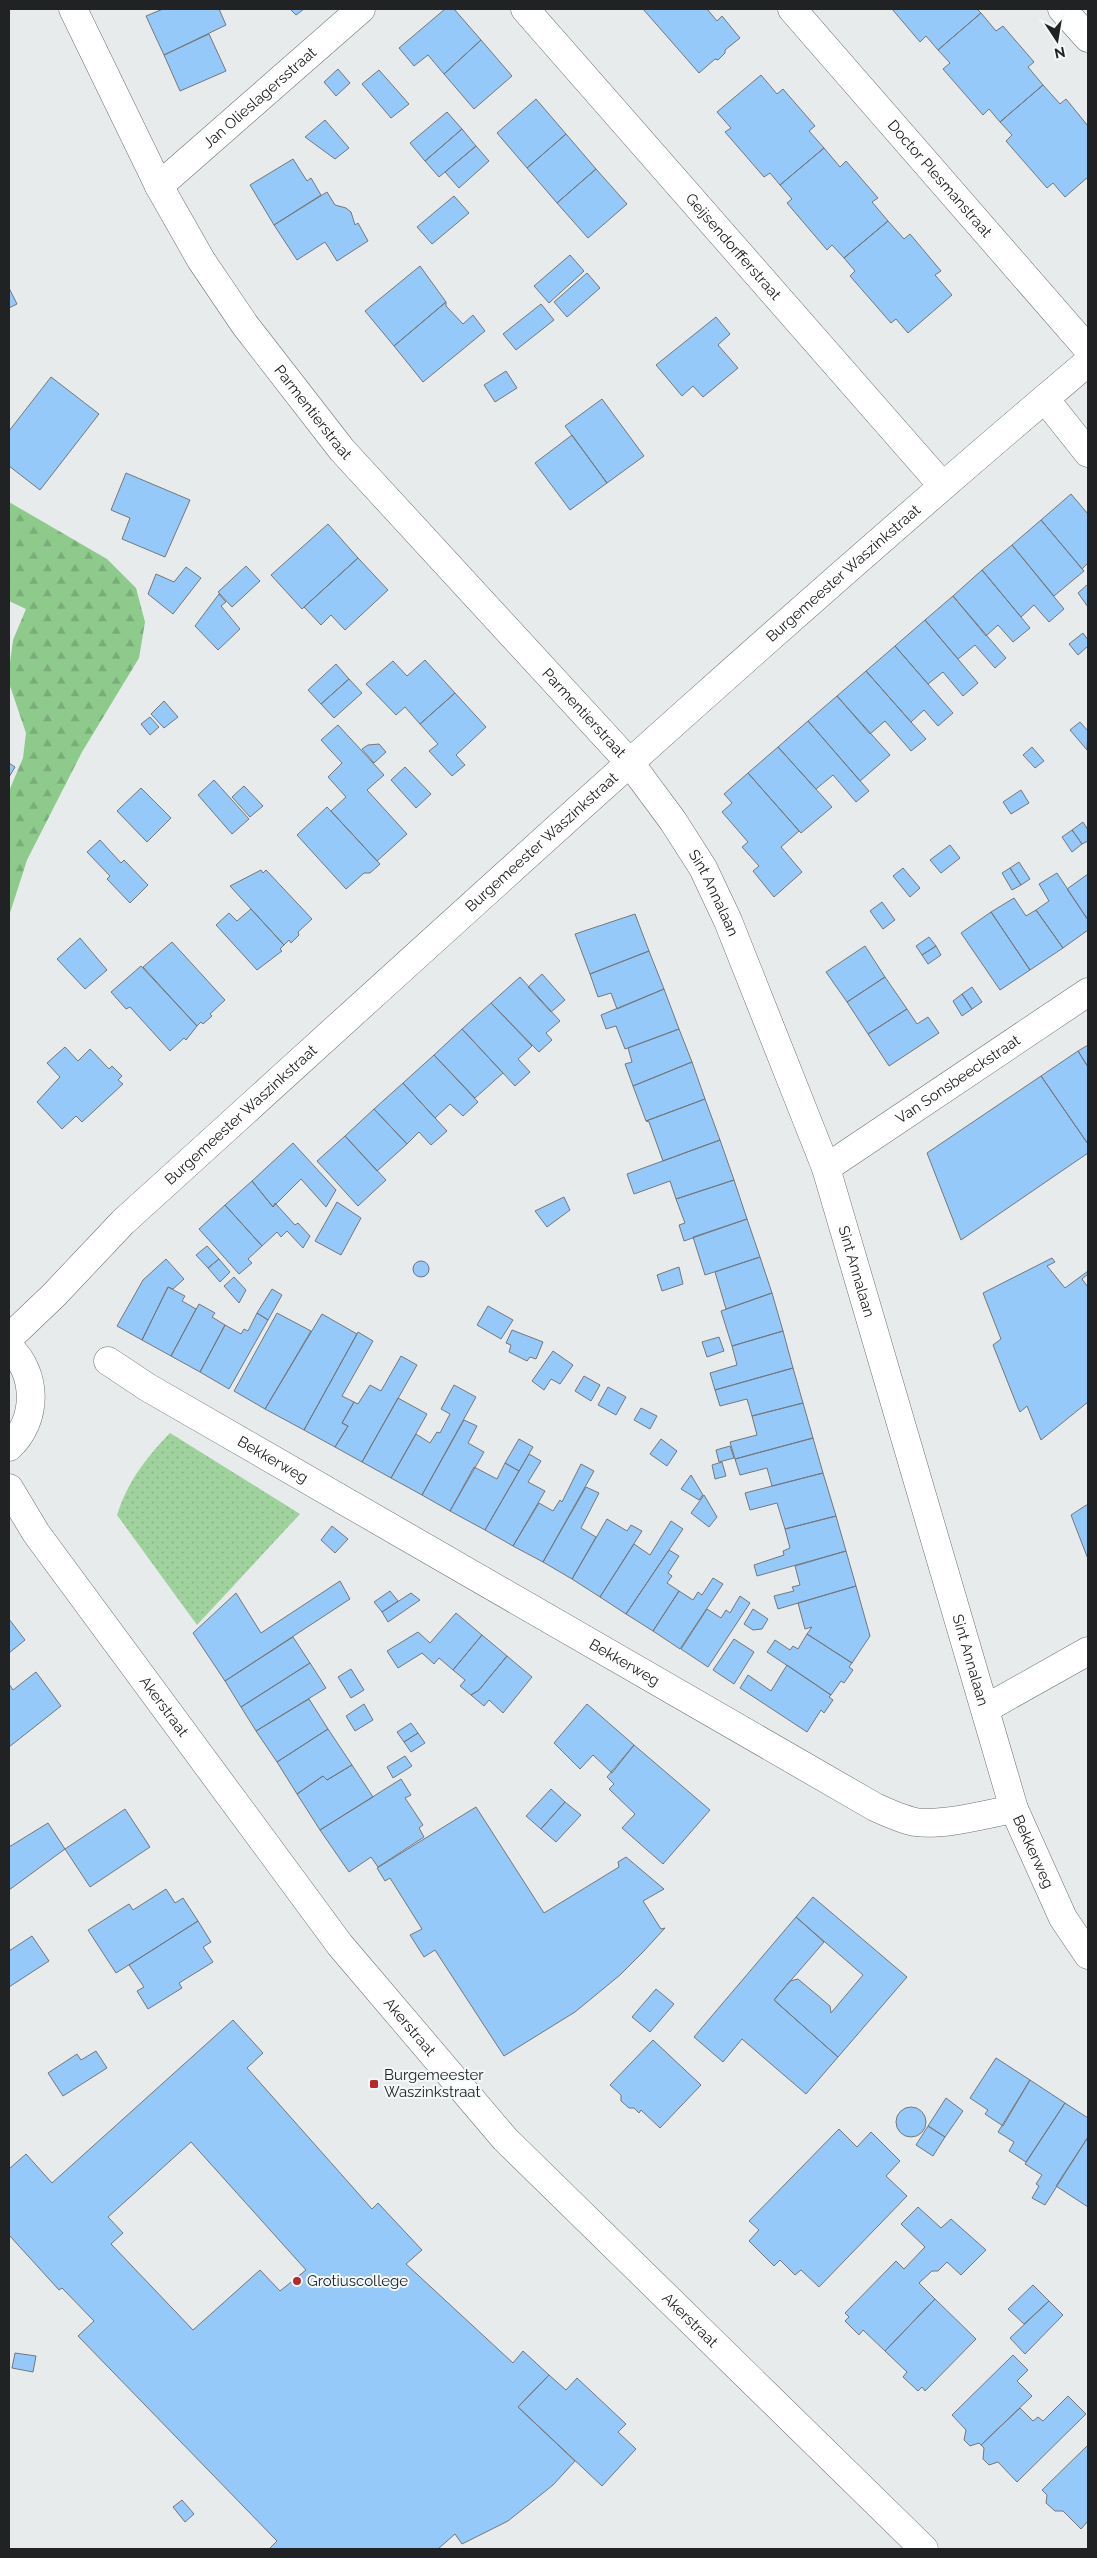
<svg xmlns="http://www.w3.org/2000/svg" width="1097" height="2558" font-family="Raleway,sans-serif">
	<style>
		.grass { fill: url(#grass-dots) }
		.forest { fill: url(#forest-firs) }
		.building { fill: #95c9f9; stroke: #75777a; fill-rule: evenodd }
		.lines { fill: none; stroke-linecap: round; stroke-linejoin: round }
		.minor-casing { stroke: #6d7172; stroke-width: 29 }
		.minor { stroke: #fff; stroke-width: 28 }
		.poi-dot { fill: #b82829; stroke: #f4f8f9; stroke-width: 2 }
		.labels { text-anchor: middle; stroke-width: 4; stroke-linejoin: round; paint-order: stroke }
		.street-label { font-size: 15px; fill: #212223; stroke: #f4f8f9 }
		.poi-label { font-size: 15px; fill: #212223; stroke: #f4f8f9; text-anchor: start }
	</style>
	<defs>
		<pattern id="grass-dots" width="8" height="8" patternUnits="userSpaceOnUse" patternTransform="scale(1.25)"><rect width="8" height="8" fill="#a0d29e"/><path d="M2 2h.1M6 6h.1" fill="none" stroke="#8ab488" stroke-width="1.8" stroke-linecap="round"/></pattern>
		<pattern id="forest-firs" width="22" height="20" patternUnits="userSpaceOnUse" patternTransform="scale(1.25)"><rect width="22" height="20" fill="#8dca8b"/><path d="M5 1l3.5 6h-7zM16 11l3.5 6h-7z" fill="#79ad78"/></pattern>
	</defs>
	<rect width="100%" height="100%" fill="#e7ebec"/>
	<path class="grass" d="M170,1433L300,1514L197,1625L117,1515C128,1481 145,1459 170,1433Z"/>
	<path class="forest" d="M9,502L107,559L136,588L145,622L139,658L82,752L27,860L9,916V791L23,758L26,733L9,683V670L13,640L26,609L9,601Z"/>
	<path class="building" d="M163,9H219L226,25L164,55L146,16Z
		M290,9H304L296,15Z
		M445,9H454L481,40L444,74L428,55L414,66L399,48Z
		M643,9H707L717,21L722,16L740,38L725,50V53L718,60L715,59L699,73Z
		M892,9H977L981,13L938,50L926,36L920,42Z
		M981,13L996,31L1003,26L1034,62L1028,67L1043,85L1000,122L989,109L983,115L943,69L950,63L938,50Z
		M209,34L226,71L180,91L164,55Z
		M481,40L512,76L474,109L444,74Z
		M338,69L350,83L336,96L324,82Z
		M379,70L409,104L391,118L362,84Z
		M761,75L777,94L783,89L815,126L809,131L824,148L780,185L770,173L764,177L725,132L731,128L717,112Z
		M1043,85L1060,104L1066,99L1088,126V177L1065,197L1053,183L1047,188L1006,141L1012,135L1000,122Z
		M536,99L566,134L527,168L497,133Z
		M447,112L462,129L425,161L410,143Z
		M325,120L349,148L335,159L305,137Z
		M462,129L476,146L439,177L425,161Z
		M566,134L596,169L557,203L527,168Z
		M476,146L489,161L459,188L445,172Z
		M824,148L840,167L846,161L878,198L872,202L888,221L844,258L832,245L827,250L787,203L792,199L780,185Z
		M293,159L307,181L311,178L321,195L274,225L250,185Z
		M596,169L627,204L588,238L557,203Z
		M327,192L335,205L346,208L351,212L355,225L358,223L368,241L337,261L325,242L297,260L274,225Z
		M454,196L469,213L432,244L417,227Z
		M888,221L904,239L910,234L941,271L935,275L952,295L908,333L896,319L891,323L850,276L855,271L844,258Z
		M570,255L584,271L549,303L534,286Z
		M420,266L446,302L394,346L365,311Z
		M587,273L600,288L567,317L554,302Z
		M9,288L17,304L9,308Z
		M446,302V306L463,324L473,315L485,331L423,382L394,346Z
		M541,304L554,320L516,350L503,334Z
		M716,317L730,334L718,345L738,368L703,397L693,386L682,396L656,365Z
		M506,371L517,388L495,402L484,385Z
		M51,377L99,414L40,490L9,466V431Z
		M602,399L644,456L607,483L565,426Z
		M572,435L607,483L570,510L535,463Z
		M126,473L190,500L165,557L122,539L130,518L111,510Z
		M1071,494L1088,514V563L1082,569L1041,520Z
		M1041,520L1084,571L1054,596L1012,545Z
		M328,524L358,558L302,609L271,575Z
		M1012,545L1064,609L1049,622L1034,605L1021,617L982,570Z
		M358,558L388,590L345,630L331,615L321,625L304,607Z
		M246,566L260,581L232,607L218,592Z
		M186,567L201,578L173,614L148,594L156,574L174,582Z
		M982,570L1030,628L1013,642L998,625L986,636L953,596Z
		M1088,584V607L1078,593Z
		M219,594L226,602L221,606L240,629L218,650L195,626Z
		M953,596L1006,658L995,668L975,645L958,659L925,620Z
		M925,620L978,683L963,696L943,672L928,684L895,646Z
		M1083,633L1088,640V646L1078,655L1069,644Z
		M895,646L953,713L938,726L924,710L911,722L866,671Z
		M425,660L455,693L420,724L405,707L396,715L366,684L393,661L407,676Z
		M336,664L349,679L321,704L308,690Z
		M866,671L926,739L911,751L885,721L870,734L837,696Z
		M349,679L362,693L334,718L321,704Z
		M455,693L486,727L456,755L465,765L452,776L429,751L438,744L420,724Z
		M837,696L890,755L860,781L808,721Z
		M164,701L178,717L164,728L151,714Z
		M150,717L159,727L150,735L141,724Z
		M808,721L869,791L856,802L833,775L816,789L778,747Z
		M1080,722L1088,731L1087,750L1070,730Z
		M338,725L384,775L367,790L407,834L377,861L331,811L346,797L328,777L342,763L321,740Z
		M379,744L386,752L374,763L362,749L368,745Z
		M778,747L832,807L801,833L748,773Z
		M1032,747L1044,761L1035,768L1023,755Z
		M9,763L15,767L9,777Z
		M405,767L431,794L416,808L391,780Z
		M748,773L799,831L781,847L802,872L774,897L753,871L759,866L742,847L748,842L722,812L732,803L724,794Z
		M214,780L249,819L232,834L198,795Z
		M244,786L263,806L250,817L232,797Z
		M141,788L171,818L147,842L117,811Z
		M1021,790L1029,803L1011,814L1003,802Z
		M327,807L380,864L370,873H364L346,889L297,835Z
		M1083,822L1088,830V841L1082,844L1072,830Z
		M1072,830L1082,844L1072,852L1062,837Z
		M100,840L121,863L124,860L148,885L130,903L107,879L110,876L87,852Z
		M950,845L960,858L941,873L930,860Z
		M1019,862L1030,879L1021,885L1010,868Z
		M903,868L920,888L910,897L893,876Z
		M1010,868L1021,885L1012,890L1002,873Z
		M261,870L263,873L266,870L312,919L298,932L299,935L291,943L289,940L284,945L230,886Z
		M1057,873L1088,920V930L1063,948L1036,910L1049,901L1039,884Z
		M1088,874V920L1067,889Z
		M1014,898L1026,916L1036,910L1063,948L1030,970L991,912Z
		M882,902L895,920L883,929L870,911Z
		M251,909L284,945L280,949L282,951L257,970L216,925L229,913L237,921Z
		M991,912L1030,970L1000,990L961,933Z
		M635,914L649,951L590,974L575,934Z
		M929,937L936,946L922,955L916,946Z
		M80,938L107,970L85,989L57,959Z
		M172,942L225,1000L210,1014L212,1016L203,1024L201,1022L197,1026L143,967Z
		M865,946L885,977L847,1002L826,972Z
		M936,946L941,955L928,964L922,955Z
		M649,951L664,989L617,1009L611,993L598,997L590,974Z
		M141,966L197,1026L186,1040L184,1038L170,1051L130,1007L126,1009L111,992Z
		M542,974L565,1000L551,1012L528,987Z
		M520,977L560,1021L546,1033L552,1040L539,1052L491,1003Z
		M885,977L907,1009L868,1034L847,1002Z
		M972,987L982,1002L972,1009L962,994Z
		M664,989L679,1029L625,1049L616,1026L606,1029L601,1015Z
		M962,994L972,1009L962,1016L953,1001Z
		M491,1003L532,1046L518,1059L530,1072L515,1086L462,1029Z
		M907,1009L917,1024L928,1017L939,1033L889,1066L868,1034Z
		M462,1029L503,1073L475,1098L434,1055Z
		M679,1029L692,1062L633,1086L625,1064L632,1062L628,1048Z
		M1088,1045V1067L1078,1051Z
		M65,1047L78,1061L90,1049L109,1069L112,1066L122,1076L118,1080L123,1084L82,1122L76,1116L62,1129L37,1102L60,1077L47,1063Z
		M1078,1051L1088,1067V1144L1041,1076Z
		M434,1055L478,1102L463,1116L450,1104L435,1118L403,1083Z
		M692,1062L705,1099L646,1121L633,1086Z
		M1041,1076L1088,1144V1153L961,1240L927,1153Z
		M403,1083L447,1131L431,1145L419,1132L407,1144L374,1109Z
		M705,1099L720,1140L663,1161L649,1122L646,1121Z
		M374,1109L407,1144L377,1171L345,1136Z
		M345,1136L386,1180L358,1206L317,1161Z
		M720,1140L734,1180L676,1199L670,1181L634,1194L627,1174Z
		M293,1143L336,1190L326,1207L301,1179L273,1207L252,1181Z
		M734,1180L747,1219L684,1241L679,1225L685,1223L676,1199Z
		M252,1181L273,1207L275,1203L295,1225L298,1223L310,1236L303,1248L287,1231L281,1237L277,1232L262,1246L225,1205Z
		M564,1197L570,1210L547,1227L535,1211Z
		M337,1202L361,1218L341,1255L315,1241Z
		M225,1205L262,1246L248,1259L252,1263L239,1274L199,1229Z
		M747,1219L760,1257L705,1275L693,1237Z
		M207,1246L219,1259L208,1268L196,1255Z
		M760,1257L772,1293L726,1309L715,1272Z
		M1052,1258L1055,1262L1047,1266L1065,1288L1088,1271V1274L1082,1279L1088,1287V1402L1041,1440L1027,1406L1020,1412L1018,1408L993,1345L1001,1339L983,1293Z
		M166,1259L184,1279L173,1289L168,1287L142,1340L117,1326L143,1280Z
		M219,1259L230,1272L220,1282L208,1268Z
		M413 1269a8 8 0 1 1 16 0a8 8 0 1 1-16 0Z
		M679,1267L683,1284L662,1291L657,1275Z
		M234,1277L246,1290L239,1303L224,1286Z
		M168,1287L185,1296L182,1301L196,1309L171,1356L142,1340Z
		M272,1289L282,1295L268,1320L257,1313Z
		M772,1293L783,1331L732,1346L721,1311Z
		M199,1304L215,1313L212,1317L225,1325L200,1372L171,1356Z
		M488,1306L513,1320L501,1339L477,1325Z
		M257,1313L268,1320L229,1389L200,1372L225,1325L241,1334L244,1329L248,1331Z
		M277,1313L311,1331L265,1409L234,1391Z
		M322,1314L357,1334L304,1430L265,1409Z
		M512,1330L543,1342L536,1359L530,1357L527,1361L509,1352L511,1345L506,1343Z
		M783,1331L793,1368L715,1390L710,1373L737,1365L732,1346Z
		M358,1332L373,1341L342,1396L354,1402L342,1423L348,1426L335,1447L304,1430Z
		M719,1337L724,1351L707,1357L702,1342Z
		M553,1351L573,1365L560,1384L551,1379L544,1390L532,1381Z
		M401,1356L417,1365L362,1462L335,1447L348,1426L342,1423L354,1402L358,1404L370,1385L381,1391Z
		M793,1368L803,1403L752,1416L747,1399L720,1406L715,1390Z
		M584,1376L600,1385L591,1401L575,1391Z
		M454,1385L476,1397L422,1495L391,1478L416,1434L430,1443L437,1432L440,1433L450,1414L441,1409Z
		M608,1387L626,1397L616,1415L598,1405Z
		M398,1398L427,1414L391,1478L362,1462Z
		M803,1403L813,1438L735,1459L730,1442L757,1435L752,1416Z
		M641,1408L657,1416L650,1429L634,1420Z
		M464,1420L477,1426L468,1443L484,1452L450,1511L422,1495Z
		M813,1438L823,1473L772,1486L767,1468L740,1475L735,1459Z
		M519,1439L533,1447L519,1471L505,1463Z
		M661,1439L677,1451L667,1466L650,1454Z
		M730,1446L734,1458L719,1462L716,1450Z
		M529,1454L541,1461L528,1482L545,1491L513,1546L485,1530Z
		M722,1462L726,1476L715,1479L712,1465Z
		M505,1463L519,1471L485,1530L450,1511L474,1467L497,1479Z
		M581,1464L594,1471L543,1562L513,1546L539,1503L553,1511L560,1500L562,1502Z
		M823,1473L836,1516L785,1529L777,1503L750,1510L745,1493Z
		M691,1475L703,1495L699,1500L681,1489Z
		M586,1487L599,1493L581,1528L596,1537L572,1579L543,1562Z
		M704,1495L717,1517L709,1527L691,1513Z
		M1088,1504V1559L1071,1515Z
		M836,1516L846,1551L757,1576L754,1565L784,1555L783,1551L790,1548L785,1529Z
		M607,1519L627,1531L631,1525L642,1531L600,1597L572,1579Z
		M671,1521L683,1529L626,1614L600,1597L634,1544L650,1555Z
		M332,1526L348,1539L335,1553L321,1540Z
		M669,1550L679,1556L668,1573L672,1576L667,1583L679,1591L653,1631L626,1614Z
		M846,1551L856,1586L778,1609L774,1596L794,1591L792,1587L800,1585L795,1566Z
		M713,1578L723,1584L680,1649L653,1631L679,1591L693,1600L698,1592L702,1595Z
		M340,1581L350,1599L225,1681L193,1633L236,1593L261,1633Z
		M856,1586L870,1636L852,1663L807,1634L812,1627L805,1629L798,1603Z
		M390,1591L398,1601L382,1612L374,1602Z
		M411,1593L420,1600L388,1622L382,1612Z
		M740,1596L750,1603L708,1667L681,1649L707,1609L721,1618L726,1610L730,1613Z
		M753,1609L768,1619L762,1629L753,1630L744,1624Z
		M456,1613L482,1635L453,1670L439,1658L434,1664L422,1653L398,1668L387,1651L418,1632L430,1643Z
		M9,1619L25,1640L9,1653Z
		M807,1634L852,1663L849,1667L853,1670L844,1683L841,1681L831,1695L767,1652L775,1640L790,1650L793,1646L798,1649Z
		M482,1635L507,1656L479,1690L471,1695L460,1686L465,1680L453,1670Z
		M293,1637L310,1663L241,1707L225,1681Z
		M734,1639L754,1652L734,1684L713,1670Z
		M507,1656L532,1677L503,1713L489,1700L484,1706L471,1695L479,1690Z
		M310,1663L326,1688L256,1731L241,1707Z
		M787,1665L831,1695L829,1697L833,1700L824,1713L821,1710L807,1732L740,1688L748,1675L771,1691Z
		M351,1669L364,1690L351,1698L338,1677Z
		M36,1672L61,1706L9,1747V1684L13,1690Z
		M309,1699L328,1729L277,1762L256,1731Z
		M364,1704L373,1720L355,1731L346,1716Z
		M587,1704L634,1745L612,1773L593,1755L580,1769L554,1743Z
		M411,1723L418,1733L404,1742L397,1732Z
		M328,1729L352,1765L327,1780L323,1776L297,1794L277,1762Z
		M418,1733L425,1743L411,1752L404,1742Z
		M634,1745L710,1810L663,1864L622,1828L635,1814L609,1789L614,1784L607,1777Z
		M405,1756L412,1766L393,1778L387,1767Z
		M352,1765L373,1797L320,1830L297,1794L323,1776L327,1780Z
		M401,1779L411,1795L405,1798L423,1825L419,1828L424,1837L378,1867L371,1857L349,1872L320,1830Z
		M551,1789L565,1802L541,1829L526,1816Z
		M565,1802L581,1815L556,1842L541,1829Z
		M476,1807L544,1913L619,1867L618,1862L626,1857L664,1889L643,1901L661,1929L665,1928L643,1952L620,1975L575,2012L504,2056L435,1950L424,1957L410,1935L422,1929L390,1878L385,1881L377,1868Z
		M125,1809L150,1847L90,1887L65,1849Z
		M48,1823L65,1849L9,1890V1847Z
		M166,1889L175,1903L183,1898L198,1921L116,1973L88,1930L129,1904L133,1910Z
		M813,1897L907,1977L838,2057L774,2000L790,1981L798,1979L830,2006L831,2013L863,1975L796,1917Z
		M796,1917L824,1942L774,2000L838,2057L806,2094L742,2039L723,2062L694,2037Z
		M198,1921L211,1942L203,1947L213,1962L179,1983L182,1988L148,2009L137,1991L144,1987L129,1965Z
		M32,1936L49,1961L9,1987V1951Z
		M656,1989L674,2004L650,2032L632,2017Z
		M233,2020L263,2053L247,2068L372,2209L378,2203L422,2250L406,2264L513,2363L523,2351L549,2375L518,2407L575,2461L553,2485L508,2521L462,2544L455,2534L438,2549H269L277,2541L78,2336L94,2321L62,2288L59,2290L9,2235V2169L26,2154L52,2183ZM191,2142L306,2270L280,2291L260,2270L193,2330L111,2244L123,2233L108,2217Z
		M653,2040L701,2085L660,2128L641,2110L639,2113L634,2108H629L621,2101V2095L610,2085Z
		M96,2051L107,2068L63,2096L48,2073L77,2054L81,2060Z
		M996,2058L1030,2080L1003,2126L985,2114L988,2110L970,2098Z
		M1030,2080L1065,2103L1026,2162L1009,2151L1014,2142L998,2132Z
		M946,2098L963,2111L945,2137L928,2126Z
		M1065,2103L1088,2118V2137L1045,2205L1032,2198L1039,2186L1036,2184L1042,2175L1025,2164Z
		M896 2122a15 15 0 1 1 30 0a15 15 0 1 1-30 0Z
		M928,2126L945,2137L933,2156L916,2145Z
		M839,2129L857,2147L871,2132L900,2161L886,2176L907,2196L819,2287L801,2270L795,2275L780,2260L774,2266L749,2241L759,2230L749,2221Z
		M1088,2137V2207L1056,2186Z
		M918,2207L941,2228L951,2219L986,2250L961,2275L947,2262L938,2271H932L919,2283L935,2299L885,2351L863,2330L859,2335L845,2321L849,2317L845,2313L896,2261L904,2269L925,2247L901,2224Z
		M1033,2285L1049,2301L1024,2324L1008,2309Z
		M935,2299L976,2339L925,2391L922,2387L918,2391L903,2377L907,2372L885,2351Z
		M1049,2301L1063,2315L1025,2354L1010,2338Z
		M15,2353L36,2356L33,2372L12,2368Z
		M1013,2355L1028,2370L1017,2381L1032,2396L981,2445L979,2443L970,2446L964,2440L966,2430L952,2415Z
		M549,2375L566,2390L577,2378L626,2424L618,2432L636,2449L602,2486L518,2407Z
		M1068,2396L1086,2414L1017,2482L998,2462L989,2465L983,2459L984,2448L981,2445L1020,2408L1033,2421L1038,2417L1043,2421Z
		M1088,2445V2521L1081,2529L1063,2511H1055L1046,2503L1047,2495L1042,2490Z
		M182,2500L194,2514L185,2522L173,2507Z"/>
	<g class="lines">
		<g class="minor-casing">
			<g id="minor">
				<path id="s1" d="M73,9L159,186L201,260L245,325L342,450L630,763L673,821L703,868L728,921L826,1168L1014,1809L1063,1918L1088,1955"/>
				<path id="s2" d="M525,9L942,485"/>
				<path id="s3" d="M792,9L1088,349"/>
				<path d="M1062,9L1088,38"/>
				<path id="s4" d="M159,186L361,9"/>
				<path d="M1045,399L1088,453"/>
				<path id="s5" d="M826,1168L1088,992"/>
				<path id="s6" d="M9,1338L54,1295L123,1222C442,933 759,640 1088,362"/>
				<path d="M9,1347C38,1374 38,1420 9,1447"/>
				<path id="s7" d="M108,1361L147,1387L875,1807C888,1813 901,1819 915,1822C944,1826 986,1814 1014,1809"/>
				<path id="s8" d="M9,1488L36,1533L340,1945L505,2139L924,2549"/>
				<path d="M985,1709L1088,1651"/>
			</g>
		</g>
		<use href="#minor" class="minor"/>
	</g>
	<g class="poi-dot">
		<rect x="369" y="2079" width="10" height="10" rx="2.5"/>
		<circle cx="297" cy="2281" r="5"/>
	</g>
	<g class="labels">
		<g class="street-label">
			<text dy="5" stroke="none"><textPath href="#s4" startOffset="134">Jan Olieslagersstraat</textPath></text>
			<text dy="5" stroke="none"><textPath href="#s3" startOffset="225">Doctor Plesmanstraat</textPath></text>
			<text dy="5" stroke="none"><textPath href="#s2" startOffset="316">Geijsendorfferstraat</textPath></text>
			<text dy="5" stroke="none"><textPath href="#s1" startOffset="471">Parmentierstraat</textPath></text>
			<text dy="5" stroke="none"><textPath href="#s6" startOffset="1132">Burgemeester Waszinkstraat</textPath></text>
			<text dy="5" stroke="none"><textPath href="#s1" startOffset="876">Parmentierstraat</textPath></text>
			<text dy="5" stroke="none"><textPath href="#s6" startOffset="728">Burgemeester Waszinkstraat</textPath></text>
			<text dy="5" stroke="none"><textPath href="#s1" startOffset="1099">Sint Annalaan</textPath></text>
			<text dy="5" stroke="none"><textPath href="#s5" startOffset="159">Van Sonsbeeckstraat</textPath></text>
			<text dy="5" stroke="none"><textPath href="#s6" startOffset="322">Burgemeester Waszinkstraat</textPath></text>
			<text dy="5" stroke="none"><textPath href="#s1" startOffset="1504">Sint Annalaan</textPath></text>
			<text dy="5" stroke="none"><textPath href="#s7" startOffset="192">Bekkerweg</textPath></text>
			<text dy="5" stroke="none"><textPath href="#s1" startOffset="1909">Sint Annalaan</textPath></text>
			<text dy="5" stroke="none"><textPath href="#s7" startOffset="598">Bekkerweg</textPath></text>
			<text dy="5" stroke="none"><textPath href="#s8" startOffset="268">Akerstraat</textPath></text>
			<text dy="5" stroke="none"><textPath href="#s1" startOffset="2111">Bekkerweg</textPath></text>
			<text dy="5" stroke="none"><textPath href="#s8" startOffset="672">Akerstraat</textPath></text>
			<text dy="5" stroke="none"><textPath href="#s8" startOffset="1078">Akerstraat</textPath></text>
		</g>
		<g class="poi-label">
			<text x="384" y="2080">Burgemeester<tspan x="384" dy="17">Waszinkstraat</tspan></text>
			<text x="307" y="2286">Grotiuscollege</text>
		</g>
	</g>
	<rect width="1097" height="2558" fill="none" stroke="#212223" stroke-width="20"/>
	<g transform="translate(1057 40) rotate(168)" stroke="#f4f8f9" stroke-width="4" paint-order="stroke">
	<path d="M0-4L9 19L0 12L-9 19Z" fill="#212223"/>
	<text y="-8" font-size="14" font-weight="bold" text-anchor="middle" fill="#212223">N</text>
	</g>
</svg>
